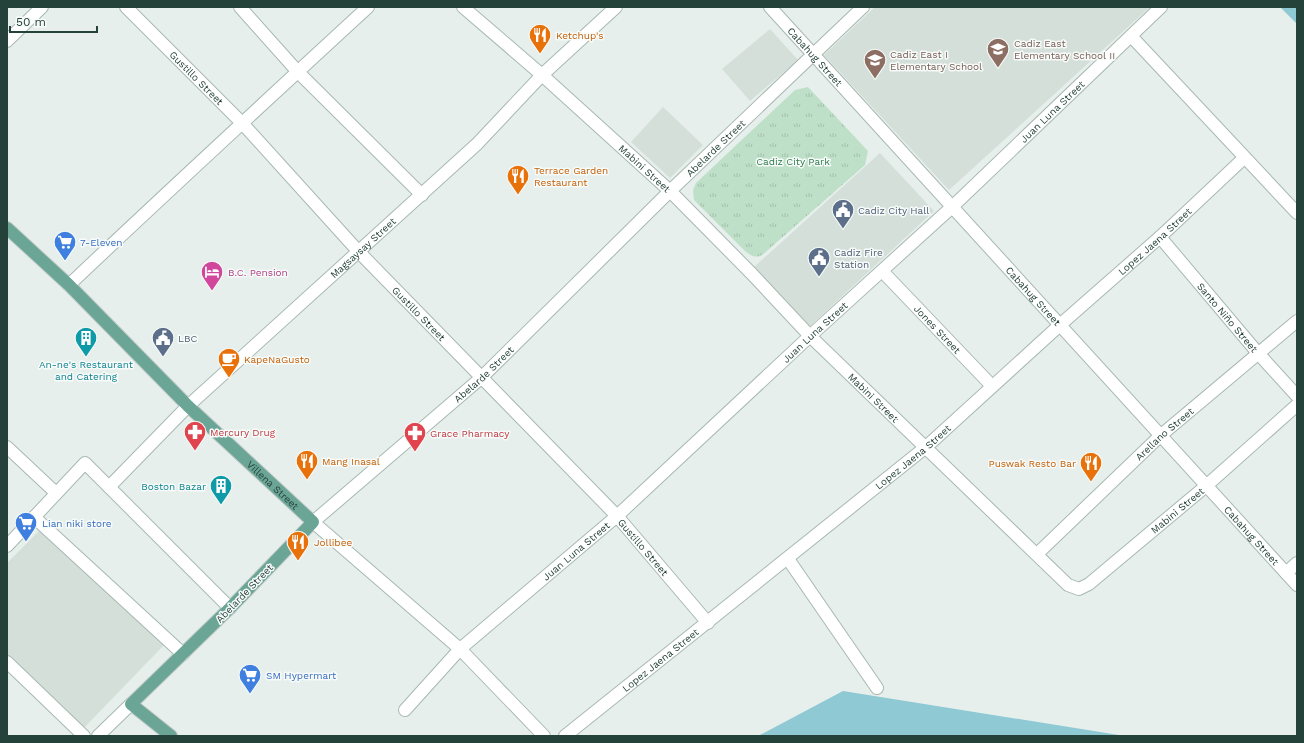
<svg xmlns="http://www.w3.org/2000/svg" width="1304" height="743" font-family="'Work Sans',sans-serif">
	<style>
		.built { fill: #d4dfda }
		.park { fill: url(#park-tufts) }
		.water { fill: #8ec9d4 }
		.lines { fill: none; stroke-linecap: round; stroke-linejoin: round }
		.minor-casing { stroke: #a8b8b2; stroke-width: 14 }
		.major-casing { stroke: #c2cac8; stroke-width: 14 }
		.minor { stroke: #fff; stroke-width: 12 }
		.major { stroke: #6aa596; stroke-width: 12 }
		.labels { text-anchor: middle; stroke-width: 3; stroke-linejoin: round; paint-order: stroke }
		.food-label { font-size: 10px; fill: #c56008; stroke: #f7fbf9; text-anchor: start }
		.education-label { font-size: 10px; fill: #785e54; stroke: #f7fbf9; text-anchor: start }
		.street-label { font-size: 10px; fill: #24423a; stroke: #f7fbf9 }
		.park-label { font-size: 10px; fill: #2d7a4b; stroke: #f7fbf9 }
		.service-label { font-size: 10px; fill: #4e5e75; stroke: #f7fbf9; text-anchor: start }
		.shop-label { font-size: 10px; fill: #366cbe; stroke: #f7fbf9; text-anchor: start }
		.hotel-label { font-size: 10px; fill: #b23c85; stroke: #f7fbf9; text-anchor: start }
		.culture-label { font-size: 10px; fill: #0d838f; stroke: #f7fbf9 }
		.health-label { font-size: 10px; fill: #be3a42; stroke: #f7fbf9; text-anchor: start }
	</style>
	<defs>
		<pattern id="park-tufts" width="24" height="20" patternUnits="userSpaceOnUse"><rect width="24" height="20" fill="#bfe0c8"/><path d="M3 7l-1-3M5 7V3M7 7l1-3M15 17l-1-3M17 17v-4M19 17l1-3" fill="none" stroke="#a4c1ad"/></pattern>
	</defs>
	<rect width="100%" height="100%" fill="#e6efeb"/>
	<path class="built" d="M875,7H1150L949,190L824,55Z
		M770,29L798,60L750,101L722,69Z
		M663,107L703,145L670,178L631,142Z
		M880,153L934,211L809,327L753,268Z
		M41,529L164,645L82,730L7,658V563Z"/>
	<path class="park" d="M808,87L868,151L865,165L769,249C760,258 756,259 746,252L694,200L693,190L696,183L795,90Z"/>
	<path class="water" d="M1280,7H1297V24Z
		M843,691L1125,736H758Z"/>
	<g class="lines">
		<g class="minor-casing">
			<g id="minor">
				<path id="s1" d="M126,7L243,124L358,251L617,516L708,623"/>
				<path d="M240,7L298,72L422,195"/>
				<path id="s2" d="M463,7L542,75L670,191L752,274L810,336L1068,585L1079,589L1089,584L1206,486L1297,405"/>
				<path id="s3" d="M770,7L1297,585"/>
				<path d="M1131,36L1297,213"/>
				<path d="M7,41L42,7"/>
				<path id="s4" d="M1160,237L1257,352L1297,396"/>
				<path id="s5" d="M883,272L992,386"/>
				<path d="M69,285C168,191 268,99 368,7"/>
				<path d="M7,447L56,493"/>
				<path id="s6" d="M109,487L188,406L477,144L542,75L616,7"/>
				<path d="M34,517L183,654"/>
				<path d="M7,546L85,463L230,608"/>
				<path id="s7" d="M1037,554L1160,436L1297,321"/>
				<path d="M788,559L877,688"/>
				<path d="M1286,573L1297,563"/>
				<path d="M7,662L84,736"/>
				<path id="s8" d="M405,710L460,649L617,516L810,336L952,207L1161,7"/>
				<path d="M98,736L131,704"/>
				<path id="s9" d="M544,736L460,649L313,522L481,378L670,191L863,7"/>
				<path id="s10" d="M565,736L926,447L1061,324L1160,237L1244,158"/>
			</g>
		</g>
		<g class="major-casing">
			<g id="major">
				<path id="s11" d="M7,228L69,285L188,406L313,522L230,608L131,704L171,736"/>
			</g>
		</g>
		<use href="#minor" class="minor"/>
		<use href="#major" class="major"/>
	</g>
	<defs>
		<g id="restaurant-pin" transform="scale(1.15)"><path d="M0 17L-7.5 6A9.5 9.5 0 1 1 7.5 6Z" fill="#e8710a" stroke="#f7fbf9"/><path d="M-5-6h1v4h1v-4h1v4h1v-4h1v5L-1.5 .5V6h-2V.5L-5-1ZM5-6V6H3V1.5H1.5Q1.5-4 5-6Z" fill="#fff"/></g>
		<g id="school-pin" transform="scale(1.15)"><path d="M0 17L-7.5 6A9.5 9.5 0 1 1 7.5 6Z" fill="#8d6e63" stroke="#f7fbf9"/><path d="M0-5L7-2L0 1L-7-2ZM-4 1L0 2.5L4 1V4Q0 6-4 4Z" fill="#fff"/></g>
		<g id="civic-pin" transform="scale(1.15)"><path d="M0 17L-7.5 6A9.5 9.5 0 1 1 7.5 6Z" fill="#5c6f8a" stroke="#f7fbf9"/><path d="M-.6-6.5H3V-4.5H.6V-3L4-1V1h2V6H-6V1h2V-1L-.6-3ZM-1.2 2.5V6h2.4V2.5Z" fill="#fff"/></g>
		<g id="supermarket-pin" transform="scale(1.15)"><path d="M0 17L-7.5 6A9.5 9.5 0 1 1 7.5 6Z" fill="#3f7fe0" stroke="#f7fbf9"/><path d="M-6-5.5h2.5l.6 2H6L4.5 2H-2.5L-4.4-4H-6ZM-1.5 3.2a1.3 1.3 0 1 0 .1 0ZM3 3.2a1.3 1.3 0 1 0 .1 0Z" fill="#fff"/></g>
		<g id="hotel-pin" transform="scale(1.15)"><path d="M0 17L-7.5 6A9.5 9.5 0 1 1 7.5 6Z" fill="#d1479c" stroke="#f7fbf9"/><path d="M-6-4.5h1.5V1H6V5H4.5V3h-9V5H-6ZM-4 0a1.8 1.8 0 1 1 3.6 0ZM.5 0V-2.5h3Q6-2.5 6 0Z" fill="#fff"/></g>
		<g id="building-pin" transform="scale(1.15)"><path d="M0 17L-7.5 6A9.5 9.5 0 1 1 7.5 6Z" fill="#0f9aa8" stroke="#f7fbf9"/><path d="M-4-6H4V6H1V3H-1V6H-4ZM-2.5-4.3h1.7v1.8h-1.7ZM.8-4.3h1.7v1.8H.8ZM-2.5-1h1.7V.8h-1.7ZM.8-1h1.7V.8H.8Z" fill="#fff"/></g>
		<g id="cafe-pin" transform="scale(1.15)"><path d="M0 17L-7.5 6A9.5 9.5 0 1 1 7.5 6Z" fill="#e8710a" stroke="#f7fbf9"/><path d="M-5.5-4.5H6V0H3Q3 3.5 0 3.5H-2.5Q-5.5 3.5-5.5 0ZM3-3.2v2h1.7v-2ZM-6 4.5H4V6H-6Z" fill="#fff"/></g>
		<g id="pharmacy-pin" transform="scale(1.15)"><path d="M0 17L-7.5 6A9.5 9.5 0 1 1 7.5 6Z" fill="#e0444e" stroke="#f7fbf9"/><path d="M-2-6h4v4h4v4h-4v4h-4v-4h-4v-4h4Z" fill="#fff"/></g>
	</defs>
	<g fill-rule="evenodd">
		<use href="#restaurant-pin" x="540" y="35"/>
		<use href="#school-pin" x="998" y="49"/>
		<use href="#school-pin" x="875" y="60"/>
		<use href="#restaurant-pin" x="518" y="176"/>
		<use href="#civic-pin" x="843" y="210"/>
		<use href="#supermarket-pin" x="65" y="242"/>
		<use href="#civic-pin" x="819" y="258"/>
		<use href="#hotel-pin" x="212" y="272"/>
		<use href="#building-pin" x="86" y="338"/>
		<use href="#civic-pin" x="163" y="338"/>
		<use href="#cafe-pin" x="229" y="359"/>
		<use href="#pharmacy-pin" x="195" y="432"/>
		<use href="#pharmacy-pin" x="415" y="433"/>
		<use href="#restaurant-pin" x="307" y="461"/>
		<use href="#restaurant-pin" x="1091" y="463"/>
		<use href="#building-pin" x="221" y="486"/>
		<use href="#supermarket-pin" x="26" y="523"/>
		<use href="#restaurant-pin" x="298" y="542"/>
		<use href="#supermarket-pin" x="250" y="675"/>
	</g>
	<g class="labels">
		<g class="food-label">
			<text x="556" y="39">Ketchup's</text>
			<text x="534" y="174">Terrace Garden<tspan x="534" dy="12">Restaurant</tspan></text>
			<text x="244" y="363">KapeNaGusto</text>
			<text x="322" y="465">Mang Inasal</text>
			<text x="1076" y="467" text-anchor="end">Puswak Resto Bar</text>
			<text x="314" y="546">Jollibee</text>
		</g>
		<g class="education-label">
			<text x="1014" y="47">Cadiz East<tspan x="1014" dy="12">Elementary School II</tspan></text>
			<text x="890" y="58">Cadiz East I<tspan x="890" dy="12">Elementary School</tspan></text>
		</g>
		<g class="street-label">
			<text dy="4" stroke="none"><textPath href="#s3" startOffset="67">Cabahug Street</textPath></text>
			<text dy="4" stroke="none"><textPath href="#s1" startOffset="100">Gustillo Street</textPath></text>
			<text dy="4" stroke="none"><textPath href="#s8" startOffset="882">Juan Luna Street</textPath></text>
			<text dy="4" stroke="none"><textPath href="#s9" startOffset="865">Abelarde Street</textPath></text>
			<text dy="4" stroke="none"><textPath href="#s2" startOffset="243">Mabini Street</textPath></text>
			<text dy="4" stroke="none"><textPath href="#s10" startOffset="770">Lopez Jaena Street</textPath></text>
			<text dy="4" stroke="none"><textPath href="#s6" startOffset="349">Magsaysay Street</textPath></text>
			<text dy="4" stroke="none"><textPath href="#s3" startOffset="391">Cabahug Street</textPath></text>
			<text dy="4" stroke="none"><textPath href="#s1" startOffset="424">Gustillo Street</textPath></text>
			<text dy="4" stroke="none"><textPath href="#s4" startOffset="105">Santo Niño Street</textPath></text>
			<text dy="4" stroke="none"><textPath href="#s5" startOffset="79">Jones Street</textPath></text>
			<text dy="4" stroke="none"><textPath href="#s8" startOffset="558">Juan Luna Street</textPath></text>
			<text dy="4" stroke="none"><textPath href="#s9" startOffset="541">Abelarde Street</textPath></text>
			<text dy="4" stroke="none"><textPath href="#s2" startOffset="567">Mabini Street</textPath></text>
			<text dy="4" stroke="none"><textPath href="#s7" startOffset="175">Arellano Street</textPath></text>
			<text dy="4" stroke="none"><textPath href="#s10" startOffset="446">Lopez Jaena Street</textPath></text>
			<text dy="4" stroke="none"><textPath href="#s11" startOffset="370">Villena Street</textPath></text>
			<text dy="4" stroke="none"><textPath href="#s2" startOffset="975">Mabini Street</textPath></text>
			<text dy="4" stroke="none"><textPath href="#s3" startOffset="715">Cabahug Street</textPath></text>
			<text dy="4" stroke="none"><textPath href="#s1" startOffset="748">Gustillo Street</textPath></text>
			<text dy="4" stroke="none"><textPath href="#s8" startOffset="234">Juan Luna Street</textPath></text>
			<text transform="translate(244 593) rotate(-46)" y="4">Abelarde Street</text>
			<text dy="4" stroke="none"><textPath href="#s10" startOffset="122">Lopez Jaena Street</textPath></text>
		</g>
		<g class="park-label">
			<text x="793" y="165">Cadiz City Park</text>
		</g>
		<g class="service-label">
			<text x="858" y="214">Cadiz City Hall</text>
			<text x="834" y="256">Cadiz Fire<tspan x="834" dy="12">Station</tspan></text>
			<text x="178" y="342">LBC</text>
		</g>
		<g class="shop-label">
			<text x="80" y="246">7-Eleven</text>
			<text x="42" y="527">Lian niki store</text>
			<text x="266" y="679">SM Hypermart</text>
		</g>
		<g class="hotel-label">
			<text x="228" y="276">B.C. Pension</text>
		</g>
		<g class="culture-label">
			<text x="86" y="368">An-ne's Restaurant<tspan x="86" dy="12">and Catering</tspan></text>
			<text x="206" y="490" text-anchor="end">Boston Bazar</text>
		</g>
		<g class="health-label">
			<text x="210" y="436">Mercury Drug</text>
			<text x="430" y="437">Grace Pharmacy</text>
		</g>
	</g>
	<rect width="1304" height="743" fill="none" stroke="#24423a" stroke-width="16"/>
	<path d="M10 26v6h87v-6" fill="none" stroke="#24423a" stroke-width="2"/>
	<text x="16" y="26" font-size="12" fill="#24423a" stroke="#f7fbf9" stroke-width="3" paint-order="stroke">50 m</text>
</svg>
